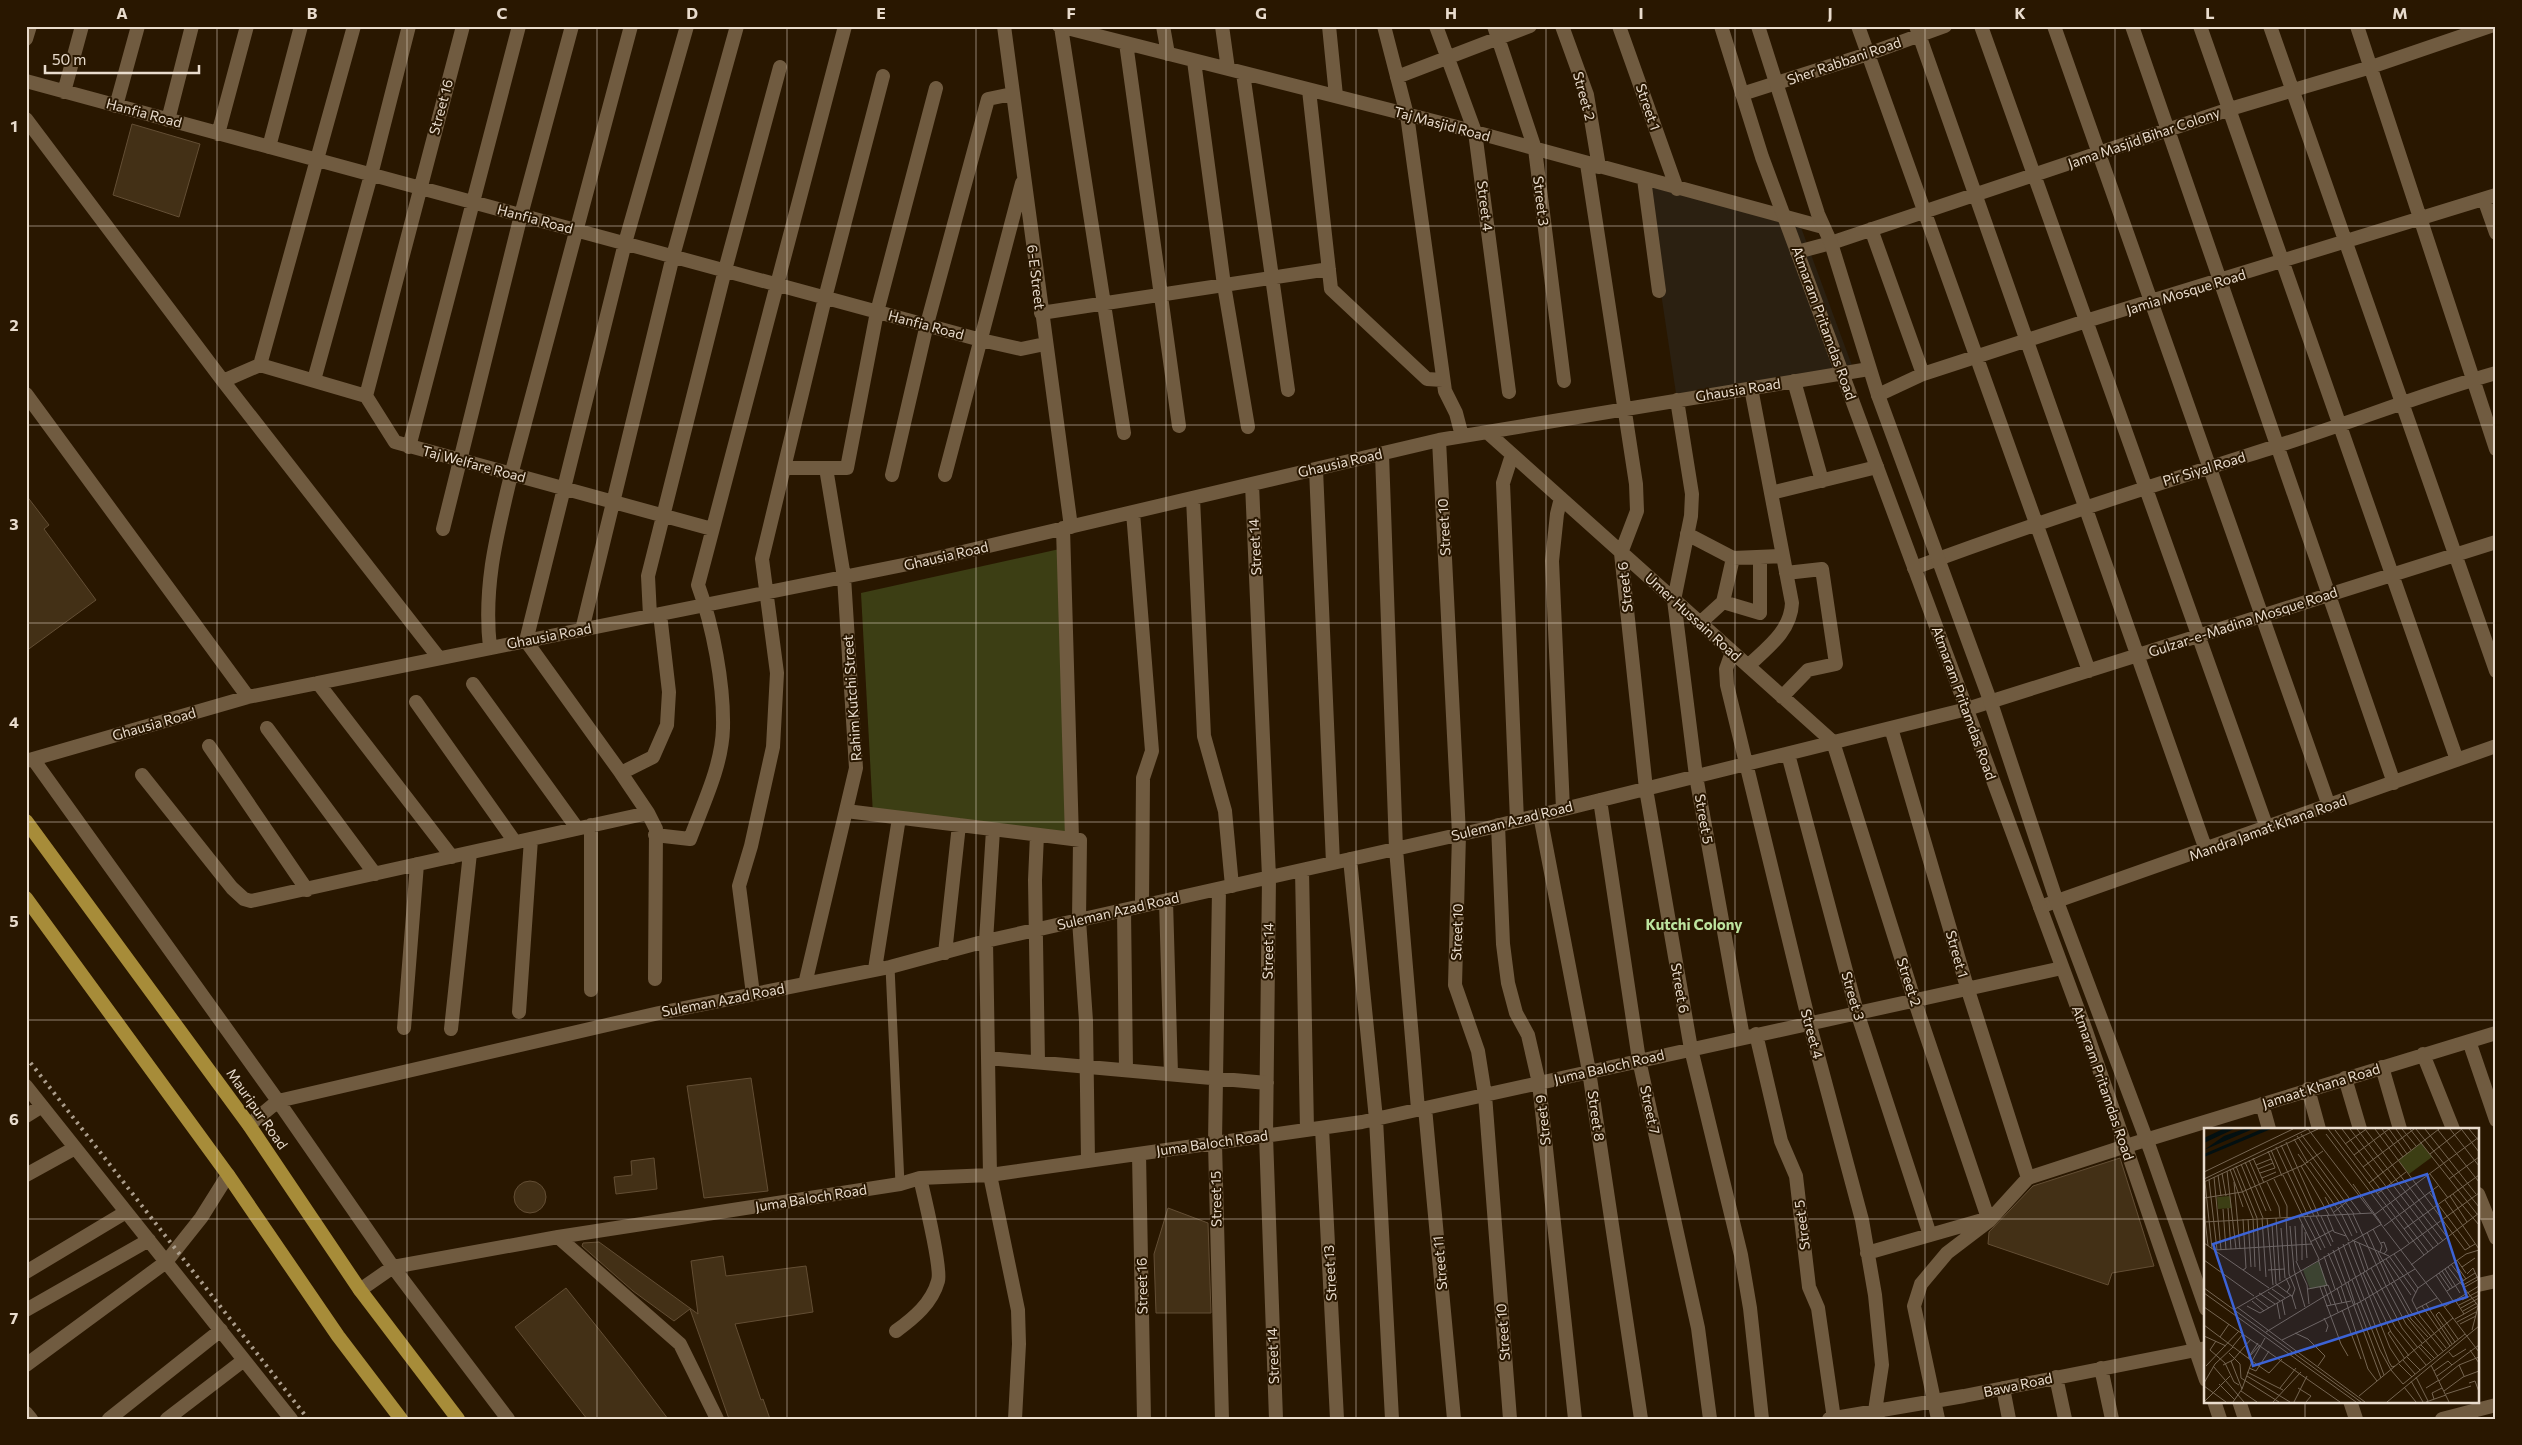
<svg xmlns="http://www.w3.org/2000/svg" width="2522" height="1445" font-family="Commissioner,sans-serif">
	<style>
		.education { fill: #2b2011 }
		.green { fill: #3c3e14 }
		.building { fill: #433016; stroke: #634e34 }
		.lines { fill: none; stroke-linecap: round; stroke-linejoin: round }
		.service { stroke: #705b40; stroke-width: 9 }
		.minor { stroke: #705b40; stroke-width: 14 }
		.secondary { stroke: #705b40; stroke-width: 14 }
		.trunk { stroke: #a78c39; stroke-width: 14 }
		.rail { stroke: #ac9e8c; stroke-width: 4; stroke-dasharray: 2.5 5; stroke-linecap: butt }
		.grid { fill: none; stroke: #e9dccd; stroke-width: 1; stroke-opacity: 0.55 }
		.labels { text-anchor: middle; stroke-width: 4; stroke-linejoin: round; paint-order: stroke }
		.street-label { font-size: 14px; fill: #e9dccd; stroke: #291700 }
		.neighbourhood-label { font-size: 15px; font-weight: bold; fill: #bde49f; stroke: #291700 }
		.inset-road { fill: none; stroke: #766652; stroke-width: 1 }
		.view { fill: #3c63d6; fill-opacity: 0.15; stroke: #3c63d6; stroke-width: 2.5 }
		.inset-edge { fill: none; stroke: #e9dccd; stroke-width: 2.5 }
		.neatline { fill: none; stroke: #e9dccd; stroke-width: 2 }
		.grid-label { font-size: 16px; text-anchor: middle; font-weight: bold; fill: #e9dccd }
	</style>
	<rect width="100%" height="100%" fill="#291700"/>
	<path class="education" d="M1644,179L1799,222L1854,371L1677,400Z"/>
	<path class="green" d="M1064,548L1073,840L873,815L861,593Z"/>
	<path class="building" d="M132,124L200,144L179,217L113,195Z
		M26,495L49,525L44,529L96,600L26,651Z
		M751,1078L768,1191L704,1198L687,1086Z
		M654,1158L657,1189L616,1194L614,1177L632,1175L631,1161Z
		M2120,1158L2154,1266L2112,1273L2108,1285L1988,1244L1989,1232L2033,1186Z
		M514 1197a16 16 0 1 1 32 0a16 16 0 1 1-32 0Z
		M1168,1208L1208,1223L1211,1313H1156L1154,1254Z
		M599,1242L698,1314L691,1261L723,1256L726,1276L806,1266L813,1312L735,1324L761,1400L763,1399L770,1419H729L690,1309L674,1321L633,1291L582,1246L583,1243Z
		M566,1288L629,1367L668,1419H587L577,1406L515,1327Z"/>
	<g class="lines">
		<path class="service" d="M890,967L900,1184"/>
		<path class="minor" d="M1004,26L1071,527
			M1059,26L1453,126L1823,227
			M1163,26L1168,54
			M1222,26L1228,69
			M1329,26L1336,96
			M1384,26L1407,115L1445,391L1456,413L1462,436
			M1436,26L1475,132L1509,392
			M1494,26L1535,149L1564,381
			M1562,26L1587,95L1599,167
			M1619,26L1677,189
			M1858,26L2089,671
			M1916,26L2206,850
			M1981,26L2267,828
			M2054,26L2329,806
			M2132,26L2394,783
			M2200,26L2457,760
			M2270,26L2496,671
			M2357,26L2496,449
			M1061,27L1124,433
			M26,39L30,26
			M1126,43L1179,426
			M1194,61L1224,285L1248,427
			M1243,73L1288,390
			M1397,77L1530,26
			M26,81L981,340L1021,349L1045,344
			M1309,90L1331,289L1427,379L1443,380
			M64,92L82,26
			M1742,94L1868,54L1945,26
			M116,106L138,26
			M26,119L223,381L439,658
			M168,120L192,26
			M218,134L247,26
			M269,147L301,26
			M1587,164L1636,484L1637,511L1621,553L1646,789L1691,1049L1741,1255L1750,1308L1762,1419
			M1644,179L1659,291
			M2484,199L2496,233
			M1871,229L1923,374
			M1797,252L1831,243L2230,109L2371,67L2491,26
			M1041,313L1329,269
			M260,365L366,396L395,442L712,529
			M314,380L371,175L409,26
			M223,381L260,365L354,26
			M1794,381L1822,481
			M26,394L248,697
			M1878,395L1923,374L2086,321L2496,195
			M366,396L463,26
			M1677,400L1692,494L1691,516L1674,600L1696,776L1743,1037
			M1487,432L1833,742L1916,1005L1989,1221
			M1439,440L1459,834L1455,985L1478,1051L1485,1095L1510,1419
			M409,447L519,26
			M1382,454L1396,849L1418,1109
			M1512,455L1503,483L1517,821
			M785,468H847L877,312L936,88
			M1316,469L1333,863
			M892,475L927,324L988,99L1012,94
			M945,475L1022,183
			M1252,484L1269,877L1266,1136L1276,1419
			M1771,493L1877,467
			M1193,498L1204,736L1225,811L1232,886
			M1561,498L1557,514L1552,561L1563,809
			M1133,512L1152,751L1143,778L1142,906
			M1063,528L1072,839
			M443,529L521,215L572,26
			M1687,534L1733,558L1783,556
			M1914,568C2034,523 2155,485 2277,446C2350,423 2422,394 2496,373
			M1723,602L1760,613V557
			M650,616L648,576L725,270L780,67
			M1700,623L1723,602L1733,558
			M582,630L673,256L737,26
			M490,648C483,586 497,534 511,475L631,26
			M1732,652L1726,669L1727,685L1809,1022L1862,1220L1875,1295L1882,1365L1875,1411L1878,1419
			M1748,666C1767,648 1791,631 1792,603L1751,388
			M318,683L452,857
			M473,684L577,828
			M1782,697L1808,670L1836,664L1822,569L1786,573
			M416,702L515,842
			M267,728L375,874
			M1891,728L1967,987L2028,1178
			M209,746L307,890
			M1788,754L1857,1012L1930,1235
			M33,759L278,1101L393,1267L508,1419
			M26,761L248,697L933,559L1439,440L1869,369
			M621,773L653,757L667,725L669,692L660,614
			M142,775L232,888L244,899L251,901L648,813
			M1600,800L1639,1060L1698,1328L1710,1419
			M846,811L1080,840L1079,920L1086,1021L1088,1161
			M1540,815L1589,1071L1641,1419
			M1498,825L1503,944L1508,983L1516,1013L1528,1035L1539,1083L1575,1419
			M993,830L986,941L990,1175L1018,1310L1019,1344L1015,1419
			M655,835L690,839C703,804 722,766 723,728C724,684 713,626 698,585L845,26
			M1037,835L1035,880L1038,1062
			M1350,859L1376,1119L1392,1419
			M1302,870L1307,1130
			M1219,889L1215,1143L1222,1419
			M1166,901L1171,1074
			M2040,907L2496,746
			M1124,910L1126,1070
			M945,953L959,825
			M875,969L899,818
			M655,979L656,829L648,813L621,773L526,641L625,243L687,26
			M805,984L856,768L844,577L826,468
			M591,990V825
			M753,994L739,886L751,846L773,747L777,673L762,559L825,298L883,76
			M519,1012L531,839
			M404,1028L417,864
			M451,1029L470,853
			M1756,1034L1781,1141L1796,1176L1809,1287L1818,1308L1834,1419
			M2469,1041L2496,1120
			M2423,1054L2453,1129
			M988,1058L1267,1083
			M2382,1067L2400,1129
			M2345,1078L2360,1129
			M26,1086L291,1419
			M2308,1089L2319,1129
			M2262,1104L2269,1129
			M1425,1108L1454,1419
			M26,1116L42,1106
			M249,1125L278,1101L659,1013L890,967L986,941L1484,829L1967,709L2496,542
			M1322,1128L1337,1419
			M1139,1154L1144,1419
			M26,1175L75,1148
			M2478,1194L2496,1238
			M558,1237L680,1344L717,1419
			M1867,1253L1986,1219
			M26,1272L126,1212
			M2478,1285L2496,1281
			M360,1290L393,1267L558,1237L900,1184L920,1178L990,1175L1362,1122L2062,968
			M26,1310L149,1240
			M896,1331C914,1318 932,1303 938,1281C942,1269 924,1195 920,1178
			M26,1365L166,1262L201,1218L228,1175
			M2101,1368L2112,1419
			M2056,1377L2065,1419
			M2003,1388L2009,1419
			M2350,1401L2356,1419
			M26,1413L31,1419
			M109,1419L221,1330
			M167,1419L244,1360
			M1829,1419L1964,1396L2206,1348
			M1938,1419L1914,1306L1921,1284L1947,1253L1989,1221L2028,1178L2126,1146L2496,1033
			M2442,1419L2496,1405"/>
		<path class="secondary" d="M1721,26L1762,157L2086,1031L2206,1380
			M1758,26L1818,214L1831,243L1878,395L1991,703L2056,899L2150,1149L2206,1309
			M2214,1401L2220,1419
			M2239,1401L2245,1419"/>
		<path class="trunk" d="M26,821L249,1125L360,1290L458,1419
			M26,898L228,1175L338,1336L401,1419"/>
		<path class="rail" d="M26,1057L308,1419"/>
	</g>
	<path class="grid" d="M217,26V1419M407,26V1419M597,26V1419M787,26V1419M976,26V1419M1166,26V1419M1356,26V1419M1546,26V1419M1735,26V1419M1925,26V1419M2115,26V1419M2305,26V1129M26,226H2496M26,425H2496M26,623H2496M26,822H2496M26,1020H2496M26,1219H2206M2478,1219H2496M2305,1401V1419"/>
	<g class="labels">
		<g class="street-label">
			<text transform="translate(1844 61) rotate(-19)" y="5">Sher Rabbani Road</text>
			<text transform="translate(1584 96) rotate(75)" y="5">Street 2</text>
			<text transform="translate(441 107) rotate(-75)" y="5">Street 16</text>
			<text transform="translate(1648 107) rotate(71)" y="5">Street 1</text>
			<text transform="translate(144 113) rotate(15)" y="5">Hanfia Road</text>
			<text transform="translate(1442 124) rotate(15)" y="5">Taj Masjid Road</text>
			<text transform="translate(2144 138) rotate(-19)" y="5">Jama Masjid Bihar Colony</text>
			<text transform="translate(1541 201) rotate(83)" y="5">Street 3</text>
			<text transform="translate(1485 206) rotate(83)" y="5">Street 4</text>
			<text transform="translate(535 219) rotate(15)" y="5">Hanfia Road</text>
			<text transform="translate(1036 277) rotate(83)" y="5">6-E Street</text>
			<text transform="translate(2186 292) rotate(-17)" y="5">Jamia Mosque Road</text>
			<text transform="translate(1824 323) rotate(70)" y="5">Atmaram Pritamdas Road</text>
			<text transform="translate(926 325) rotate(15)" y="5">Hanfia Road</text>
			<text transform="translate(1738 390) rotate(-9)" y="5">Ghausia Road</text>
			<text transform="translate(1340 463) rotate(-13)" y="5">Ghausia Road</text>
			<text transform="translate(474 464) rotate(15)" y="5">Taj Welfare Road</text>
			<text transform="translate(2204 469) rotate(-17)" y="5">Pir Siyal Road</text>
			<text transform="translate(1444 527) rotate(-93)" y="5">Street 10</text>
			<text transform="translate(1255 547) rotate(-93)" y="5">Street 14</text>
			<text transform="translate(946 556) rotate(-13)" y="5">Ghausia Road</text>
			<text transform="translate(1625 587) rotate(-96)" y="5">Street 6</text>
			<text transform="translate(1693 617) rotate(42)" y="5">Umer Hussain Road</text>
			<text transform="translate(2243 622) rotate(-18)" y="5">Gulzar-e-Madina Mosque Road</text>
			<text transform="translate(549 636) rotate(-11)" y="5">Ghausia Road</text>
			<text transform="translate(852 698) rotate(-94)" y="5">Rahim Kutchi Street</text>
			<text transform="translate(1964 703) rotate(70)" y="5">Atmaram Pritamdas Road</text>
			<text transform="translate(154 724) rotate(-16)" y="5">Ghausia Road</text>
			<text transform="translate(1704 819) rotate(80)" y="5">Street 5</text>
			<text transform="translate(1512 821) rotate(-14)" y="5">Suleman Azad Road</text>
			<text transform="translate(2268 828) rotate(-20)" y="5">Mandra Jamat Khana Road</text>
			<text transform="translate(1118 911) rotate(-13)" y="5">Suleman Azad Road</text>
			<text transform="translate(1457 932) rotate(-88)" y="5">Street 10</text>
			<text transform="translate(1268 951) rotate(-89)" y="5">Street 14</text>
			<text transform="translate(1957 954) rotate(74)" y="5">Street 1</text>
			<text transform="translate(1909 982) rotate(72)" y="5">Street 2</text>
			<text transform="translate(1680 988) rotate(80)" y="5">Street 6</text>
			<text transform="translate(1853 996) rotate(74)" y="5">Street 3</text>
			<text transform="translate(723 1000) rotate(-11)" y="5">Suleman Azad Road</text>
			<text transform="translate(1812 1034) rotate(75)" y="5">Street 4</text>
			<text transform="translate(1609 1067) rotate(-13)" y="5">Juma Baloch Road</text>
			<text transform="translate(2103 1083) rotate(71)" y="5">Atmaram Pritamdas Road</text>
			<text transform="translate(2321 1086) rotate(-17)" y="5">Jamaat Khana Road</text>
			<text transform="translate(257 1109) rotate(55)" y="5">Mauripur Road</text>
			<text transform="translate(1650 1110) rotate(78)" y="5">Street 7</text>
			<text transform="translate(1596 1116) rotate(82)" y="5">Street 8</text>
			<text transform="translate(1543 1120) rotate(-96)" y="5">Street 9</text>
			<text transform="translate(1212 1143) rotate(-8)" y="5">Juma Baloch Road</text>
			<text transform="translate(811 1198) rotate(-9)" y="5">Juma Baloch Road</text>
			<text transform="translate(1216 1199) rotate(-91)" y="5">Street 15</text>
			<text transform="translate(1802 1225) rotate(-97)" y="5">Street 5</text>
			<text transform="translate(1440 1263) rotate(-95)" y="5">Street 11</text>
			<text transform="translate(1330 1273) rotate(-93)" y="5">Street 13</text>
			<text transform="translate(1142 1286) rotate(-91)" y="5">Street 16</text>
			<text transform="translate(1503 1332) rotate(-94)" y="5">Street 10</text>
			<text transform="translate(1273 1356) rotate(-92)" y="5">Street 14</text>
			<text transform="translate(2018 1385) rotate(-12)" y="5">Bawa Road</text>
		</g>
		<g class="neighbourhood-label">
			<text x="1694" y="930">Kutchi Colony</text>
		</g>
	</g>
	<g transform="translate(2204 1128)">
		<rect width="275" height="275" fill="#291700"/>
		<path d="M217,15L228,29L205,46L194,32ZM26,68L28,80L14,81L13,69ZM115,133L124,158L106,161L99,142Z" fill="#3c3e14"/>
		<path d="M19,1H30L0,15V10ZM40,1H49L0,22L20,8ZM58,1H67L0,29V26Z" fill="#031011"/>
		<path class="inset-road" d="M104,1L275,224M124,1L220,127M138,1L229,120M146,1L234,116M153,1L239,113M161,1L243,109M171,1L261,122L271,116M178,1L199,29M185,1L203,26M192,1L207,22M198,1L212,18M206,1L273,86M212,1L275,79M221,1L272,66M246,1L275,38M265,1L275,13M131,2L224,124M234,2L275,54M258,2L275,24M97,6L157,86M122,6L205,115M93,8L150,86M90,11L104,35M82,14L115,88M141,16L161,2M77,17L110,88M72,19L104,88M67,22L78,48M94,26L138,87L148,108M226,26L258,1M150,27L185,1M49,30L60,55M45,32L67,83M41,34L62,83M106,34L144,86L153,105M37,36L59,90M52,37L67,31M32,38L53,90L56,143M97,38L125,87M159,39L210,1M29,40L49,90L51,139M26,41L39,79M54,41L69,35M23,43L32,121M0,44L89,1M18,45L22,68M56,45L71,40L64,23M226,46L244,70M14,47L17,68M79,47L99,89M10,49L17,122M58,50L72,44M0,51L104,1M70,51L83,78V89M245,51L275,29M5,52L13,122M0,54L114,1M1,54L8,121M30,54L36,121M63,54L75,79L76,89M165,55L235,1M149,56L177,95M225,64L266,119M173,66L202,44M249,66L275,97M246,68L263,94M121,69L145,113M0,70L38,64L99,37L119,23M241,72L275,121M24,80L27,121M19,81L22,122M0,82L4,118M130,84L146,71M149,86L182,158L202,196L218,215M123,87L130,104L142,108M170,87L275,9M112,88L127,118M117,88L129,114M95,89L115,131M100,89L117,122M106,89L121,120M58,90L62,149M63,90L69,157M72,90L76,153M82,90L85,146L91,161L88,169M44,91L47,139M0,94L168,85M68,96L72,156L88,168L92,181M98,96V132M86,98L90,142L101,179M91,98L93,133M180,98L234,58M77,100L81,150M169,101L178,118L176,124M200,101L275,47M101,104L103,130M163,104L186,156M148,112L185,128L212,165M150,113L161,144M106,114L129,102M144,114L186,220L196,235M0,115L65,160M155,115L164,141M177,115L180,114L183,122L180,126M139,116L160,171M134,119L146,152M11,122L108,116M129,122L177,250M174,124L207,184L239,223M124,125L138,157M190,126L214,160M120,128L131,161M114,131L123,158M182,131L207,167M0,132L50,168M253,132L262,145M92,133L103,157L105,176M250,134L262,151M247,136L260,153M207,137L275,85M244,139L275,179M258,139L271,130M167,140L198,200L214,220M241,141L256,165M39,142L42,140L39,91M64,142L81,141M162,143L191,199L222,237M238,143L249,160M159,145L187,204L205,228M235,145L246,161M263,146L269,140L275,153M232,147L249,173M82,150L86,159L83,164M148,152L176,222L187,242L199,256L261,206M144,154L151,176M187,155L207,191L224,209M259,157L275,148M120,158L127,177M137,158L164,241L173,253M116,159L137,216L144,228M261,159L275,151M0,160L157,274M133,160L138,175M68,161L81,170M104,161L124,157L134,184M243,163L271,145M64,164L76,173M0,165L152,274M55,165L71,176M52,170L65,180M161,171L185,234L188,239L191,238M78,172L81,187M251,172L260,186L251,191M258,172L275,163M48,173L60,183M73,175L76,191M153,175L180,247M222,176L248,216M255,177L275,167M43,178L56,185L87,167M122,178L147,173M218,178L246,218M0,179L136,274M33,179L161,274M240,179L275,158M257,180L275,170M31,181L178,96M212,181L233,170M138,182L157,231M259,183L273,175M260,186L274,178M201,187L234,228M120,190L124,198L122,204M253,194L272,184M256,196L272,188M0,197L48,233L38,261L29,274M268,202L275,175M187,203L184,205L201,231M62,204L198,121L275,65M91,205L104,211L121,228L114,238M0,208L22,218M16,209L25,196M61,210L48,233L65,245L78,231M78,212L156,174L211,141M12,213L6,222L21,235L30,254L35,257M251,214L232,187L235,184L254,211M217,217L231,231M29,218L39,206M215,219L227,232M242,220L216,188L208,172L214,160L262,126L275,122M266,222L275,235M245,224L249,229L262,221M25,225L36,236L37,250L75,274M45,229L56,217M203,229L216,242M44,230L54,215M199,232L211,246M27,233L38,261M195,236L208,249M19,237L29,232L47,211M227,237L245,274M2,238L35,203M9,238L40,274M45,240L52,243L65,223M230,243L244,233L248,237M43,244L79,262M43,248L86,274M233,248L275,217M260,248L255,237L275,229M212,249L224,273M207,253L219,274M235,253L255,237M0,255L11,236L29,219M265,255L271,253L275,264M15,256L31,272M0,258L22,274M200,259L212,274M76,260L92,240M94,260L107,268L102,274M222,260L235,252M37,263L53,274M240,263L259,249L275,243M242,266L267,258M155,268L249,190M230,271L228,265L238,260M0,274L26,248M69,274L97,244M90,274L103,248M183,274L275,198M222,274L242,267"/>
		<path class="view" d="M223,46L263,169L49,238L9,116Z"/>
		<rect width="275" height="275" class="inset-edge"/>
	</g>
	<rect width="2522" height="1445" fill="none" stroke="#291700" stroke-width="55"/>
	<path d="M45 65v8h154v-8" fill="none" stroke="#e9dccd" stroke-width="2.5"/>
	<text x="52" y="65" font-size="15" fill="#e9dccd" stroke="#291700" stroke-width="4" paint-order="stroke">50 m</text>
	<rect x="28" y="28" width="2466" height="1390" class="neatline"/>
	<g class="grid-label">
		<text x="122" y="19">A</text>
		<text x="312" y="19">B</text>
		<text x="502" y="19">C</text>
		<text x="692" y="19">D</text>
		<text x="881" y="19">E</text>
		<text x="1071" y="19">F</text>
		<text x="1261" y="19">G</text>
		<text x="1451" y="19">H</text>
		<text x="1641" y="19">I</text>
		<text x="1830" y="19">J</text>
		<text x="2020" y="19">K</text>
		<text x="2210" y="19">L</text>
		<text x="2400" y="19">M</text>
		<text x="14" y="132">1</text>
		<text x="14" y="331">2</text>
		<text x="14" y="530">3</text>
		<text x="14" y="728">4</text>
		<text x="14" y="927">5</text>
		<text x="14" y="1125">6</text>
		<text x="14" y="1324">7</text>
	</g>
</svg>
